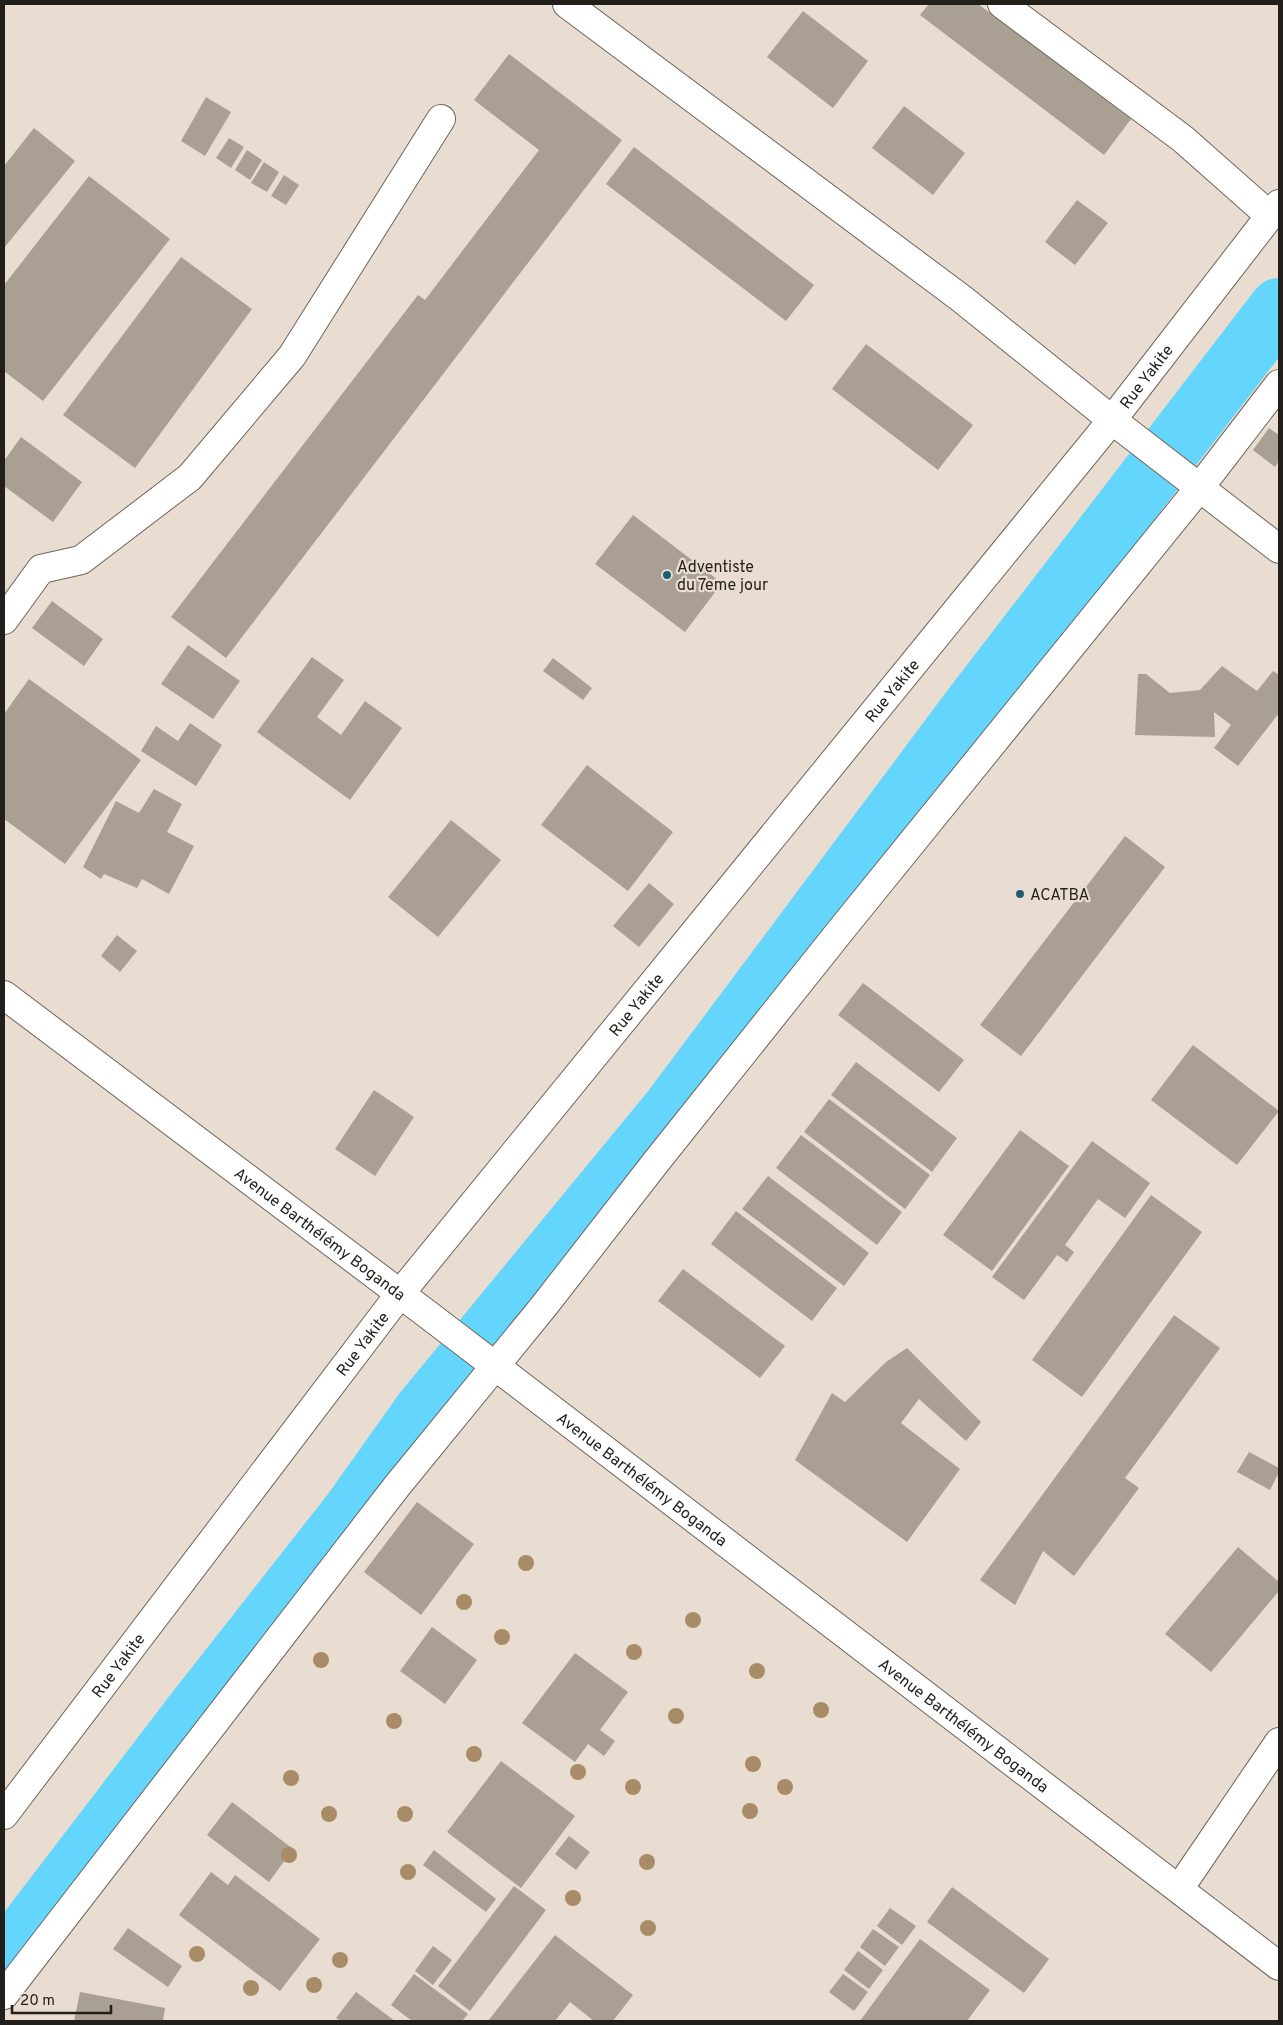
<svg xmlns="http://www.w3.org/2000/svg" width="1283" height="2025" font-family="Overpass,sans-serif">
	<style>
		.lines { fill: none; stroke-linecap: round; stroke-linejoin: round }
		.river { stroke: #64d5fc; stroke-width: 60 }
		.building { fill: #aa9f93 }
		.minor-casing { stroke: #6f655a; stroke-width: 30 }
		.major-casing { stroke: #6f655a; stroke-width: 30 }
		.minor { stroke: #fff; stroke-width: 28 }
		.major { stroke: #fff; stroke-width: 28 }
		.tree { fill: #a78c67 }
		.poi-dot { fill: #1d5e73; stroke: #e8ddd0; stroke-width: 2 }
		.labels { text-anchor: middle; stroke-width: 4.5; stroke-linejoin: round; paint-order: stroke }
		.street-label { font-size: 16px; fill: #221e1a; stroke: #e8ddd0 }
		.poi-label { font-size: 16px; fill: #221e1a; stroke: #e8ddd0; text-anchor: start }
	</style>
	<rect width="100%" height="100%" fill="#e8ddd0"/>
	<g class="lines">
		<path class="river" d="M4,1962L195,1712L352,1512L423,1412L673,1108L971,709L1279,308"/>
	</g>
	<path class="building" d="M929,4H978L1131,119L1104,155L920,15Z
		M803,11L868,61L833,108L767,57Z
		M509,54L622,140L226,658L171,617L418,295L425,300L539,150L474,100Z
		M206,97L231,112L205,156L181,141Z
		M904,106L965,153L933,195L872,148Z
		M34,128L75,161L4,248V166Z
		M229,138L244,147L231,168L216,158Z
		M634,147L814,285L786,321L606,184Z
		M247,150L262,160L250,180L235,170Z
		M264,162L279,172L267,192L251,183Z
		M284,175L299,185L286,205L271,196Z
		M89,176L170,239L43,401L4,371V285Z
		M1077,200L1108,223L1075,265L1045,242Z
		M181,257L252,309L135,468L63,415Z
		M866,344L973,425L938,470L832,389Z
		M1269,428L1279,435V461L1275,467L1253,450Z
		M21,437L82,482L53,522L4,486V461Z
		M633,515L722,583L685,632L595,564Z
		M52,601L103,639L84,666L32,628Z
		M188,645L240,681L213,719L161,684Z
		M312,657L344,680L317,717L341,735L365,701L402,728L350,800L257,732Z
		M553,658L592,688L583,700L543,671Z
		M1222,666L1257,691L1273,671L1279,675V713L1238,766L1214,748L1231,725L1214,712L1215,737L1135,735L1138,674H1146L1170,693L1200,690Z
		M29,679L141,760L65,864L4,819V714Z
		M190,723L222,745L196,786L141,751L156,726L178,741Z
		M587,765L673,832L628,891L541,825Z
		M154,789L182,804L167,832L194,846L169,894L142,879L137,888L104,874L101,879L83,867L116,801L139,813Z
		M451,820L501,860L438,937L388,897Z
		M1125,836L1165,867L1021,1056L980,1025Z
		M649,883L674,904L639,947L613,926Z
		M117,935L137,951L120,972L101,956Z
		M863,983L964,1060L939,1092L838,1015Z
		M1193,1045L1279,1111L1237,1165L1151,1100Z
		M856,1062L957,1138L932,1172L831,1095Z
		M374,1090L414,1117L375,1176L335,1149Z
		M829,1099L930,1175L905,1209L804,1132Z
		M1020,1130L1069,1166L992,1271L943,1235Z
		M801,1135L902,1212L877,1245L776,1168Z
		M1092,1141L1150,1183L1125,1218L1098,1199L1065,1245L1074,1252L1067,1262L1057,1255L1024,1300L992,1277Z
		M768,1176L869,1253L844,1286L742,1209Z
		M1151,1195L1202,1232L1082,1397L1032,1360Z
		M736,1211L837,1288L812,1321L711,1244Z
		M683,1269L785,1346L760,1378L658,1301Z
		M1174,1315L1220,1348L1125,1478L1139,1488L1074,1576L1043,1551L1015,1605L980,1580Z
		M907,1348L981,1422L966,1441L919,1399L901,1423L960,1469L907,1542L795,1460L832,1393L845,1402L886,1362Z
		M1249,1452L1279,1468V1472L1270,1490L1237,1472Z
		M417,1502L474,1544L421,1615L364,1572Z
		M1238,1547L1279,1582V1591L1211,1672L1165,1634Z
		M432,1627L477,1660L445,1704L400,1671Z
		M575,1653L628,1692L600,1730L615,1741L604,1756L588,1744L575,1762L522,1723Z
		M501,1761L575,1816L521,1888L447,1832Z
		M232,1802L293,1849L269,1882L207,1835Z
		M569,1836L590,1852L576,1870L555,1854Z
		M434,1850L496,1899L486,1912L423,1865Z
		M211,1872L228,1885L235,1875L320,1939L280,1991L179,1915Z
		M514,1886L546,1910L470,2011L438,1986Z
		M952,1887L1049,1959L1024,1993L927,1922Z
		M890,1908L916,1926L902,1945L877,1926Z
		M128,1928L182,1966L168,1987L113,1949Z
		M873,1929L899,1947L885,1966L860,1947Z
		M555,1935L633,1995L613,2021H594L570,2002L555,2021H488Z
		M920,1939L990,1990L967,2021H860Z
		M433,1946L452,1960L433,1985L415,1971Z
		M858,1951L883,1970L869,1989L844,1970Z
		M414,1974L468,2014L462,2021H412L391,2005Z
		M843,1974L868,1992L854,2011L829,1992Z
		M80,1992L165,2008L163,2021H74Z
		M356,1992L395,2021H341L336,2018Z"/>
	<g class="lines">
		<g class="minor-casing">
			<g id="minor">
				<path d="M567,4L962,299L1112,420L1279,549"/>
				<path d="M1002,4L1183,139L1270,216"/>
				<path d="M4,620L41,569L81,560L190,477L292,356L441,119"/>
				<path id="s1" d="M4,1815L399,1295"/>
				<path d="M1179,1889L1279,1742"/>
				<path d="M4,1995L397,1486L544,1306L656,1162L841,930L1200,487L1279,384"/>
			</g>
		</g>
		<g class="major-casing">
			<g id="major">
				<path id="s2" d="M4,995L431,1317L1279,1966"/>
				<path id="s3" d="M399,1295L1112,420L1279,204"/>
			</g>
		</g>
		<use href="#minor" class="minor"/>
		<use href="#major" class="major"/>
	</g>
	<g class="tree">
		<circle cx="526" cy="1563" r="8"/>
		<circle cx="464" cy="1602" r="8"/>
		<circle cx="693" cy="1620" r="8"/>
		<circle cx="502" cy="1637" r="8"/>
		<circle cx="634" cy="1652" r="8"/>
		<circle cx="321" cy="1660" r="8"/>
		<circle cx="757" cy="1671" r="8"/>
		<circle cx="821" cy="1710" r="8"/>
		<circle cx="676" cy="1716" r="8"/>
		<circle cx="394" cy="1721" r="8"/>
		<circle cx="474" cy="1754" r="8"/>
		<circle cx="753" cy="1764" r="8"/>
		<circle cx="578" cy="1772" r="8"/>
		<circle cx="291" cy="1778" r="8"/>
		<circle cx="633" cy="1787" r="8"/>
		<circle cx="785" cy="1787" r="8"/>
		<circle cx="750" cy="1811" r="8"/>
		<circle cx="329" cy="1814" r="8"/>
		<circle cx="405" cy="1814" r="8"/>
		<circle cx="289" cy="1855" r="8"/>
		<circle cx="647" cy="1862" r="8"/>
		<circle cx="408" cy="1872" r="8"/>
		<circle cx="573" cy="1898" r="8"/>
		<circle cx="648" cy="1928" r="8"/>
		<circle cx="197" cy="1954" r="8"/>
		<circle cx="340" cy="1960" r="8"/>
		<circle cx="314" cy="1985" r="8"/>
		<circle cx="251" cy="1988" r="8"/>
	</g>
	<g class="poi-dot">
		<circle cx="667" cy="575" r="5"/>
		<circle cx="1020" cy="894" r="5"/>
	</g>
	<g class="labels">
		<g class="street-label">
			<text dy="6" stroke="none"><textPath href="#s3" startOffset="1184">Rue Yakite</textPath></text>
			<text dy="6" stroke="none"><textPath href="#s3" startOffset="780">Rue Yakite</textPath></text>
			<text dy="6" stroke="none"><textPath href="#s3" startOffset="375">Rue Yakite</textPath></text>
			<text dy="6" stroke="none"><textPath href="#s2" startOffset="396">Avenue Barthélémy Boganda</textPath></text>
			<text dy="6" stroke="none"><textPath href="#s1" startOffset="592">Rue Yakite</textPath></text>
			<text dy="6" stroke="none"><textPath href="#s2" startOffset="801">Avenue Barthélémy Boganda</textPath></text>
			<text dy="6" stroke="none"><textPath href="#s1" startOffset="188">Rue Yakite</textPath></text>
			<text dy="6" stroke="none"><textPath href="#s2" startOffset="1206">Avenue Barthélémy Boganda</textPath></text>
		</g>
		<g class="poi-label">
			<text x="677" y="572">Adventiste<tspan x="677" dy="18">du 7eme jour</tspan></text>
			<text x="1030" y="900">ACATBA</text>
		</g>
	</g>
	<rect width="1283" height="2025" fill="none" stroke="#221e1a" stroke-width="10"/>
	<path d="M12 2005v8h99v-8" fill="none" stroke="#221e1a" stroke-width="2.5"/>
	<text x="20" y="2005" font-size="15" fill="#221e1a" stroke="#e8ddd0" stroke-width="4" paint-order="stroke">20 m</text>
</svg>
